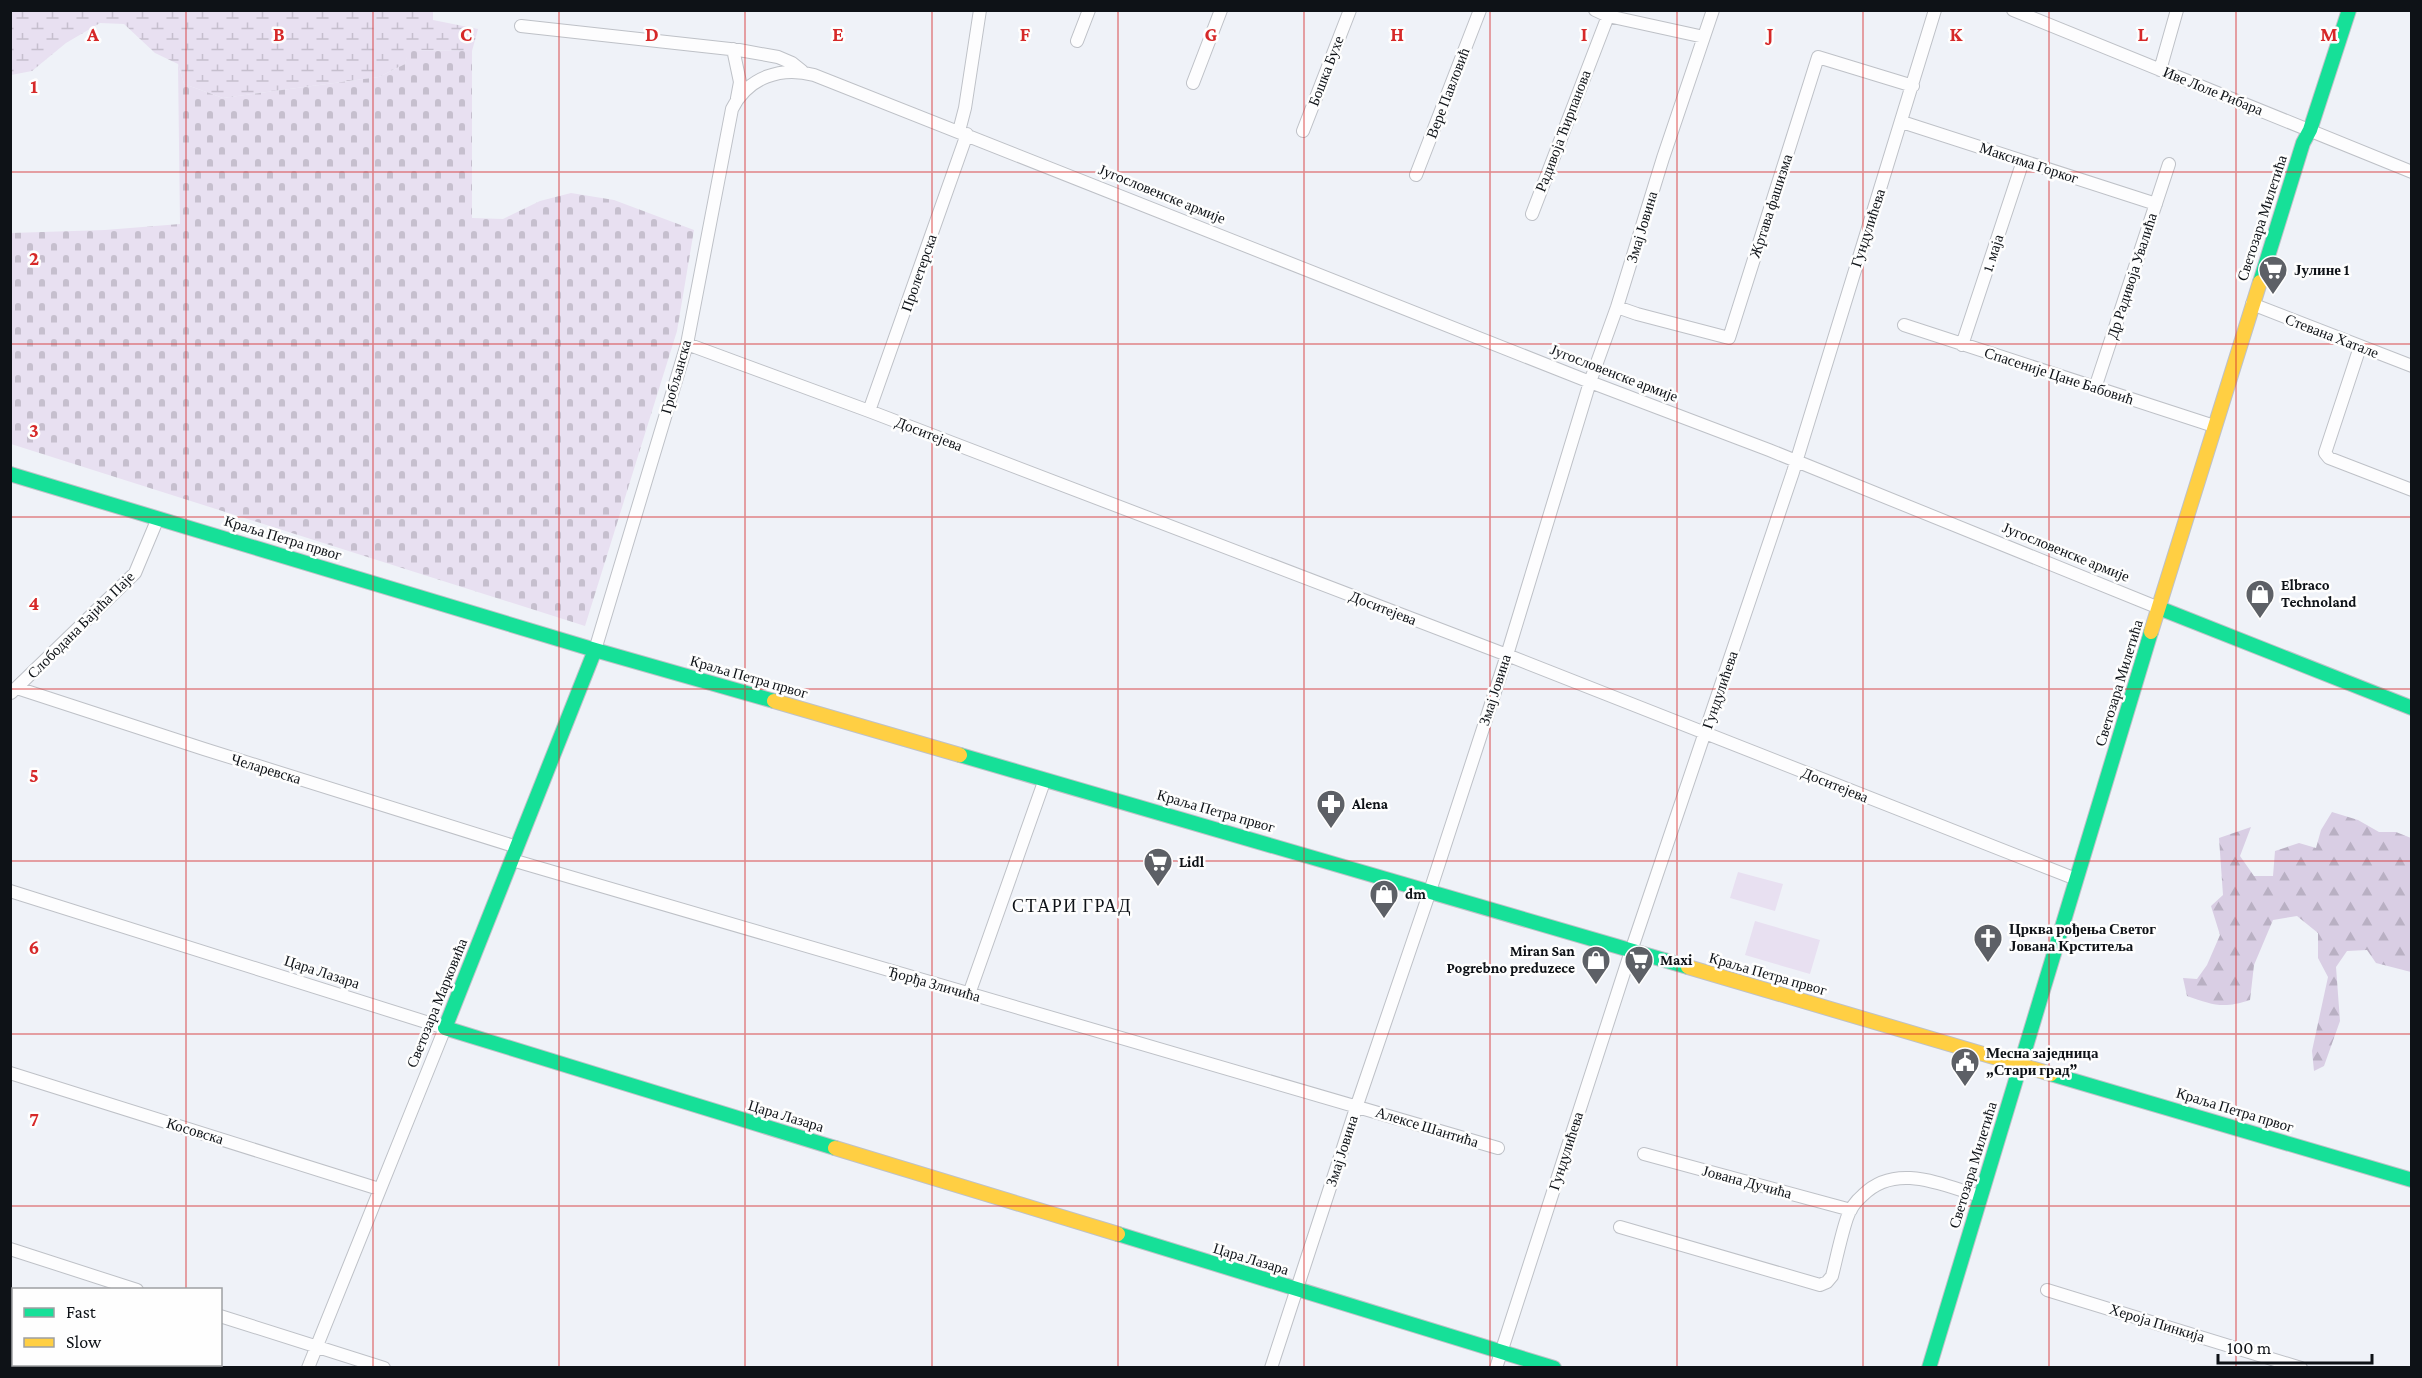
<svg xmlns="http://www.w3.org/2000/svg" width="2422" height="1378" font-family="'Crimson Pro',serif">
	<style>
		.green { fill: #e8e0f1 }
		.forest { fill: url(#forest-firs) }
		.wetland { fill: url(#wetland-marsh) }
		.cemetery { fill: url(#cemetery-stones) }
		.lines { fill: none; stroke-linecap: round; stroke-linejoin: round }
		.street-casing { stroke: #bec1c7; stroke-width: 14 }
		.fast-casing { stroke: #bec1c7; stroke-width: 16 }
		.slow-casing { stroke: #bec1c7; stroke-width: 16 }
		.street { stroke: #fdfdfe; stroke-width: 12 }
		.fast { stroke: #16e098; stroke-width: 14 }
		.slow { stroke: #ffcf43; stroke-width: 14 }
		.grid { fill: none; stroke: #d62828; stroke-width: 1.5; stroke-opacity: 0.55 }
		.labels { text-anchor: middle; stroke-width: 5; stroke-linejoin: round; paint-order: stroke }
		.street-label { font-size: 15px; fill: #0e1217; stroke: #fefefe }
		.poi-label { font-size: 15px; font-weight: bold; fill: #0e1217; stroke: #fefefe; text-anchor: start }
		.quarter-label { font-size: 18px; letter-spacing: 1.5px; fill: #0e1217; stroke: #fefefe }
		.grid-label { font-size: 20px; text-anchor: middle; font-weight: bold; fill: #d62828; stroke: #fefefe; stroke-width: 5; stroke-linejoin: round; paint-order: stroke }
	</style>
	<defs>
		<pattern id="forest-firs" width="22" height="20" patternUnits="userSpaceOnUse" patternTransform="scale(1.5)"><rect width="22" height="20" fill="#d9cee4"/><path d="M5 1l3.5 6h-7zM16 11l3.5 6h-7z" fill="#b9b0c3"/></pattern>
		<pattern id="wetland-marsh" width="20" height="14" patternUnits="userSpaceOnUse" patternTransform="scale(1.5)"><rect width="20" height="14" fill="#e8e0f1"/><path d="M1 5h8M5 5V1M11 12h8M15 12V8" fill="none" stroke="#c6bfce"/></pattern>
		<pattern id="cemetery-stones" width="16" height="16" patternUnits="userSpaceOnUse" patternTransform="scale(1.5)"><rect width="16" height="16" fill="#e8e0f1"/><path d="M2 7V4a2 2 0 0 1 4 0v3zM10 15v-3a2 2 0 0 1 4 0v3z" fill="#c6bfce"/></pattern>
	</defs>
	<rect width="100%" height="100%" fill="#eff2f8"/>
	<path class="green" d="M1738,872L1783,884L1775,911L1730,898Z
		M1755,921L1820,940L1810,974L1745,955Z"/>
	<path class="forest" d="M2332,812L2358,820L2379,832H2396L2411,838V972L2376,963L2367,950L2347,951L2336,967L2340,1021L2324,1066L2314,1071L2312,1051L2328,977L2318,958V933L2297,916L2273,920L2254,965L2250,1000C2223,1009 2213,1005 2187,996L2183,978L2197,979L2207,965L2220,935L2211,906L2223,895L2219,838L2251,827L2240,856L2254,876H2273L2275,851L2299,843L2316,848L2321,830Z"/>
	<path class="wetland" d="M433,10V20L478,29L472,51L409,50L405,64L379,77L223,98L184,84L178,64L155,53L124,24L100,23L66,43L32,71L11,75V11Z"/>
	<path class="cemetery" d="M408,50L472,51V218L503,219L540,201L571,193L614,200L694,230L677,331L585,626L11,444V233L105,230L180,224L178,64L184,84L223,98L379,77L405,64Z"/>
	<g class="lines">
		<g class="street-casing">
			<path id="street" d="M1595,10L1608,16L1704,37
				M2013,10L2412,172
				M521,26L739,50L778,57L792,63L802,71
				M1077,41L1089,10
				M733,49L740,82L737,98
				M2160,70L2177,10
				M1193,83L1221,10
				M1902,122L2156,204
				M959,131L965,108L980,10
				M1303,131L1350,10
				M1416,175L1480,10
				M1532,214L1608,16
				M2252,304L2412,366
				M1617,307L1637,314L1729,338L1818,57L1913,86
				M1904,325L2214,426
				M687,344L869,411L1507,655L2076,879
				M1962,345L2023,161
				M2360,347L2325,453L2329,458L2412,490
				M2095,388L2169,164
				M869,411L967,134
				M595,650L687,344L732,109C748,77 781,66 814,75L1590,382L1769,450L2159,608
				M17,688L204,749L517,847
				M11,693L135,573L158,518
				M512,860L1498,1148
				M10,891L445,1028L308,1368
				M969,994L1045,779
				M10,1073L379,1189
				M1644,1154L1851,1210
				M1620,1227L1820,1285L1827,1282L1832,1276C1837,1256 1841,1236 1847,1218C1850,1209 1856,1201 1863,1195C1896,1162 1942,1185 1980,1196
				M10,1249L137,1290
				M2047,1290L2301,1368
				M220,1316L384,1368
				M1271,1368L1357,1105L1430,891L1507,655L1590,382L1617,307L1663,158L1713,10
				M1496,1368L1631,951L1793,472L1935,10"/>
		</g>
		<g class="fast-casing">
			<path id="fast" d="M2260,282L2303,143L2310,130L2349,10
				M10,474L595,650L774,701
				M2159,608L2412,708
				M595,650L445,1028L835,1148
				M960,755L1688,967
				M2051,1074L2412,1180
				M1118,1234L1554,1368
				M1929,1368L2151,632"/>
		</g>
		<g class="slow-casing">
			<path id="slow" d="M2151,632L2260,282
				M774,701L960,755
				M1688,967L2051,1074
				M835,1148L1118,1234"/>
		</g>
		<use href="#street" class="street"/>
		<use href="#fast" class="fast"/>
		<use href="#slow" class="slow"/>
	</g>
	<path class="grid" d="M186,10V1290M373,10V1368M559,10V1368M745,10V1368M932,10V1368M1118,10V1368M1304,10V1368M1490,10V1368M1677,10V1368M1863,10V1368M2049,10V1368M2236,10V1368M10,172H2412M10,344H2412M10,517H2412M10,689H2412M10,861H2412M10,1034H2412M10,1206H2412M186,1364V1368"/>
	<defs>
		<g id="supermarket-pin" transform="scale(1.5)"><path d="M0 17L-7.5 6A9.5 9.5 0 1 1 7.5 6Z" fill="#5d6066" stroke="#fefefe"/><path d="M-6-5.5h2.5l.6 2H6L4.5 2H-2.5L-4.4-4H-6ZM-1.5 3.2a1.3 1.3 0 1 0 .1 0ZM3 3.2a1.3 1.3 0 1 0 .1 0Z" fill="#fff"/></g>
		<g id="shop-pin" transform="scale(1.5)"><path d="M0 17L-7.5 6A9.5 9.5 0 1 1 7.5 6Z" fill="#5d6066" stroke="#fefefe"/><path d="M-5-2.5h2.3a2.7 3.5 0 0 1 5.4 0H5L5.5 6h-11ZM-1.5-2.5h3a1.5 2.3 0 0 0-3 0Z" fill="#fff"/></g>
		<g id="pharmacy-pin" transform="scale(1.5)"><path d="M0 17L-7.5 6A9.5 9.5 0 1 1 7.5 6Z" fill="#5d6066" stroke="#fefefe"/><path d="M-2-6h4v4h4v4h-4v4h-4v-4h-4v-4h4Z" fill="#fff"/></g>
		<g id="church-pin" transform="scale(1.5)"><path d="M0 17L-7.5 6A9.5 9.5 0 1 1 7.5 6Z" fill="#5d6066" stroke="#fefefe"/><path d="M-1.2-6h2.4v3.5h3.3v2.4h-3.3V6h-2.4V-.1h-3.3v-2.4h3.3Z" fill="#fff"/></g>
		<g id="civic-pin" transform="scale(1.5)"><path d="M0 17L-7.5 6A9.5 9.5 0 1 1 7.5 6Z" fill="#5d6066" stroke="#fefefe"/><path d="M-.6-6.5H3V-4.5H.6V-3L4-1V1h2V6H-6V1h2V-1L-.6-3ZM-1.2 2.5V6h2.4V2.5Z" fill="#fff"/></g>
	</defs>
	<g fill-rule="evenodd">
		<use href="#supermarket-pin" x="2273" y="270"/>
		<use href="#shop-pin" x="2260" y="594"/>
		<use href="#pharmacy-pin" x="1331" y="804"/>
		<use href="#supermarket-pin" x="1158" y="862"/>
		<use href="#shop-pin" x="1384" y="894"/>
		<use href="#church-pin" x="1988" y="938"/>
		<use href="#shop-pin" x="1596" y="960"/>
		<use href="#supermarket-pin" x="1639" y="960"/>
		<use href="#civic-pin" x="1965" y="1062"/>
	</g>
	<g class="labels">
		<g class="street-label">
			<text transform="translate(1326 71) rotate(-69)" y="5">Бошка Бухе</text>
			<text transform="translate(2213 91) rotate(22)" y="5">Иве Лоле Рибара</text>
			<text transform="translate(1448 93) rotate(-69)" y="5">Вере Павловић</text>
			<text transform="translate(1563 131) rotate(-69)" y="5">Радивоја Ћирпанова</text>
			<text transform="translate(2029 163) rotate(18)" y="5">Максима Горког</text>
			<text transform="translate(1162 194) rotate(22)" y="5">Југословенске армије</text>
			<text transform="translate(1771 206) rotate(-72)" y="5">Жртава фашизма</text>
			<text transform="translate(2262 218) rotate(-72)" y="5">Светозара Милетића</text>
			<text transform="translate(1642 227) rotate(-73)" y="5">Змај Јовина</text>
			<text transform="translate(1868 228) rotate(-72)" y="5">Гундулићева</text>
			<text transform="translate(1993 253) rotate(-72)" y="5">1. маја</text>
			<text transform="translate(919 273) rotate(-71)" y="5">Пролетерска</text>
			<text transform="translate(2132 276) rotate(-72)" y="5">Др Радивоја Увалића</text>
			<text transform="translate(2332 336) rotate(21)" y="5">Стевана Хатале</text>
			<text transform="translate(1614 373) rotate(21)" y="5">Југословенске армије</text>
			<text transform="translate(2059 376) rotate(18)" y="5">Спасеније Цане Бабовић</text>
			<text transform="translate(676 377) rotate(-74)" y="5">Гробљанска</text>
			<text transform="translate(929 434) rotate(21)" y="5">Доситејева</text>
			<text transform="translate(283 538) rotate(17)" y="5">Краља Петра првог</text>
			<text transform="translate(2066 552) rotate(22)" y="5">Југословенске армије</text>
			<text transform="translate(1383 608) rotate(21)" y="5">Доситејева</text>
			<text transform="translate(81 625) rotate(-45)" y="5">Слободана Бајића Паје</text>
			<text transform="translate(749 677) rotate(16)" y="5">Краља Петра првог</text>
			<text transform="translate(2119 683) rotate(-73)" y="5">Светозара Милетића</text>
			<text transform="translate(1495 690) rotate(-72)" y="5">Змај Јовина</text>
			<text transform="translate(1720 690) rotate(-71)" y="5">Гундулићева</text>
			<text transform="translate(266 769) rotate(17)" y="5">Челаревска</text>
			<text transform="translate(1835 785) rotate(22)" y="5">Доситејева</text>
			<text transform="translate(1216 811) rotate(16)" y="5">Краља Петра првог</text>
			<text transform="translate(322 972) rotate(18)" y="5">Цара Лазара</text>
			<text transform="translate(1768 974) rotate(16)" y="5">Краља Петра првог</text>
			<text transform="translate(934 984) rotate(16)" y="5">Ђорђа Зличића</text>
			<text transform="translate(437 1003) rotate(-68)" y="5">Светозара Марковића</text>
			<text transform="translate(2235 1110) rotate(17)" y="5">Краља Петра првог</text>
			<text transform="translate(786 1116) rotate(17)" y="5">Цара Лазара</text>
			<text transform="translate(1427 1127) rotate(17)" y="5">Алексе Шантића</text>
			<text transform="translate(195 1131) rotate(17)" y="5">Косовска</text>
			<text transform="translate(1342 1151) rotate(-72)" y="5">Змај Јовина</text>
			<text transform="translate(1566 1151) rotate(-72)" y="5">Гундулићева</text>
			<text transform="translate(1973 1165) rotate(-73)" y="5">Светозара Милетића</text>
			<text transform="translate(1747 1182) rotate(15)" y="5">Јована Дучића</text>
			<text transform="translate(1251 1259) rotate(17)" y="5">Цара Лазара</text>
			<text transform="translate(2157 1323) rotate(17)" y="5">Хероја Пинкија</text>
		</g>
		<g class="poi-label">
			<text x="2294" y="275">Јулине 1</text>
			<text x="2281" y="590">Elbraco<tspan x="2281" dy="17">Technoland</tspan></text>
			<text x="1352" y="809">Alena</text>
			<text x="1179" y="867">Lidl</text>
			<text x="1405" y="899">dm</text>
			<text x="2009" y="934">Црква рођења Светог<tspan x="2009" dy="17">Јована Крститеља</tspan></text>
			<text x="1575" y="956" text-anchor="end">Miran San<tspan x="1575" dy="17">Pogrebno preduzece</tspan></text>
			<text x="1660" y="965">Maxi</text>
			<text x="1986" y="1058">Месна заједница<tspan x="1986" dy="17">„Стари град”</tspan></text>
		</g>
		<g class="quarter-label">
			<text x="1072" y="912">СТАРИ ГРАД</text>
		</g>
	</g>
	<g class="grid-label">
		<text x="93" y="41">A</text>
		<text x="279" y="41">B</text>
		<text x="466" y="41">C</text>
		<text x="652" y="41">D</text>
		<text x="838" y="41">E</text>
		<text x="1025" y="41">F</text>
		<text x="1211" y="41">G</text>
		<text x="1397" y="41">H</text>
		<text x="1584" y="41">I</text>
		<text x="1770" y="41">J</text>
		<text x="1956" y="41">K</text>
		<text x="2143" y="41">L</text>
		<text x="2329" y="41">M</text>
		<text x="34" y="93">1</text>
		<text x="34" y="265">2</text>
		<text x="34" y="437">3</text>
		<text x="34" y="610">4</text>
		<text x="34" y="782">5</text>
		<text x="34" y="954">6</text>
		<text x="34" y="1126">7</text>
	</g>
	<rect width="2422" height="1378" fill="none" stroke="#0e1217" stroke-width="24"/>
	<rect x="12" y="1288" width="210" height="78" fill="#fefefe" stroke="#9ea0a2" stroke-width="1.5"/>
	<rect x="24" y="1308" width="30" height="9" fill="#16e098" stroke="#9ea0a2" stroke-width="1.5"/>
	<text x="66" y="1318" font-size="18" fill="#0e1217">Fast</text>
	<rect x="24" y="1338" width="30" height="9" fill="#ffcf43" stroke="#9ea0a2" stroke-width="1.5"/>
	<text x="66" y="1348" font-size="18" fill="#0e1217">Slow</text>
	<path d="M2218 1354v9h154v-9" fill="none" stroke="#0e1217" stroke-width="3"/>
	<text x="2227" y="1354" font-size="18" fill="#0e1217" stroke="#fefefe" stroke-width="4.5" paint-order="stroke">100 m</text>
</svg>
